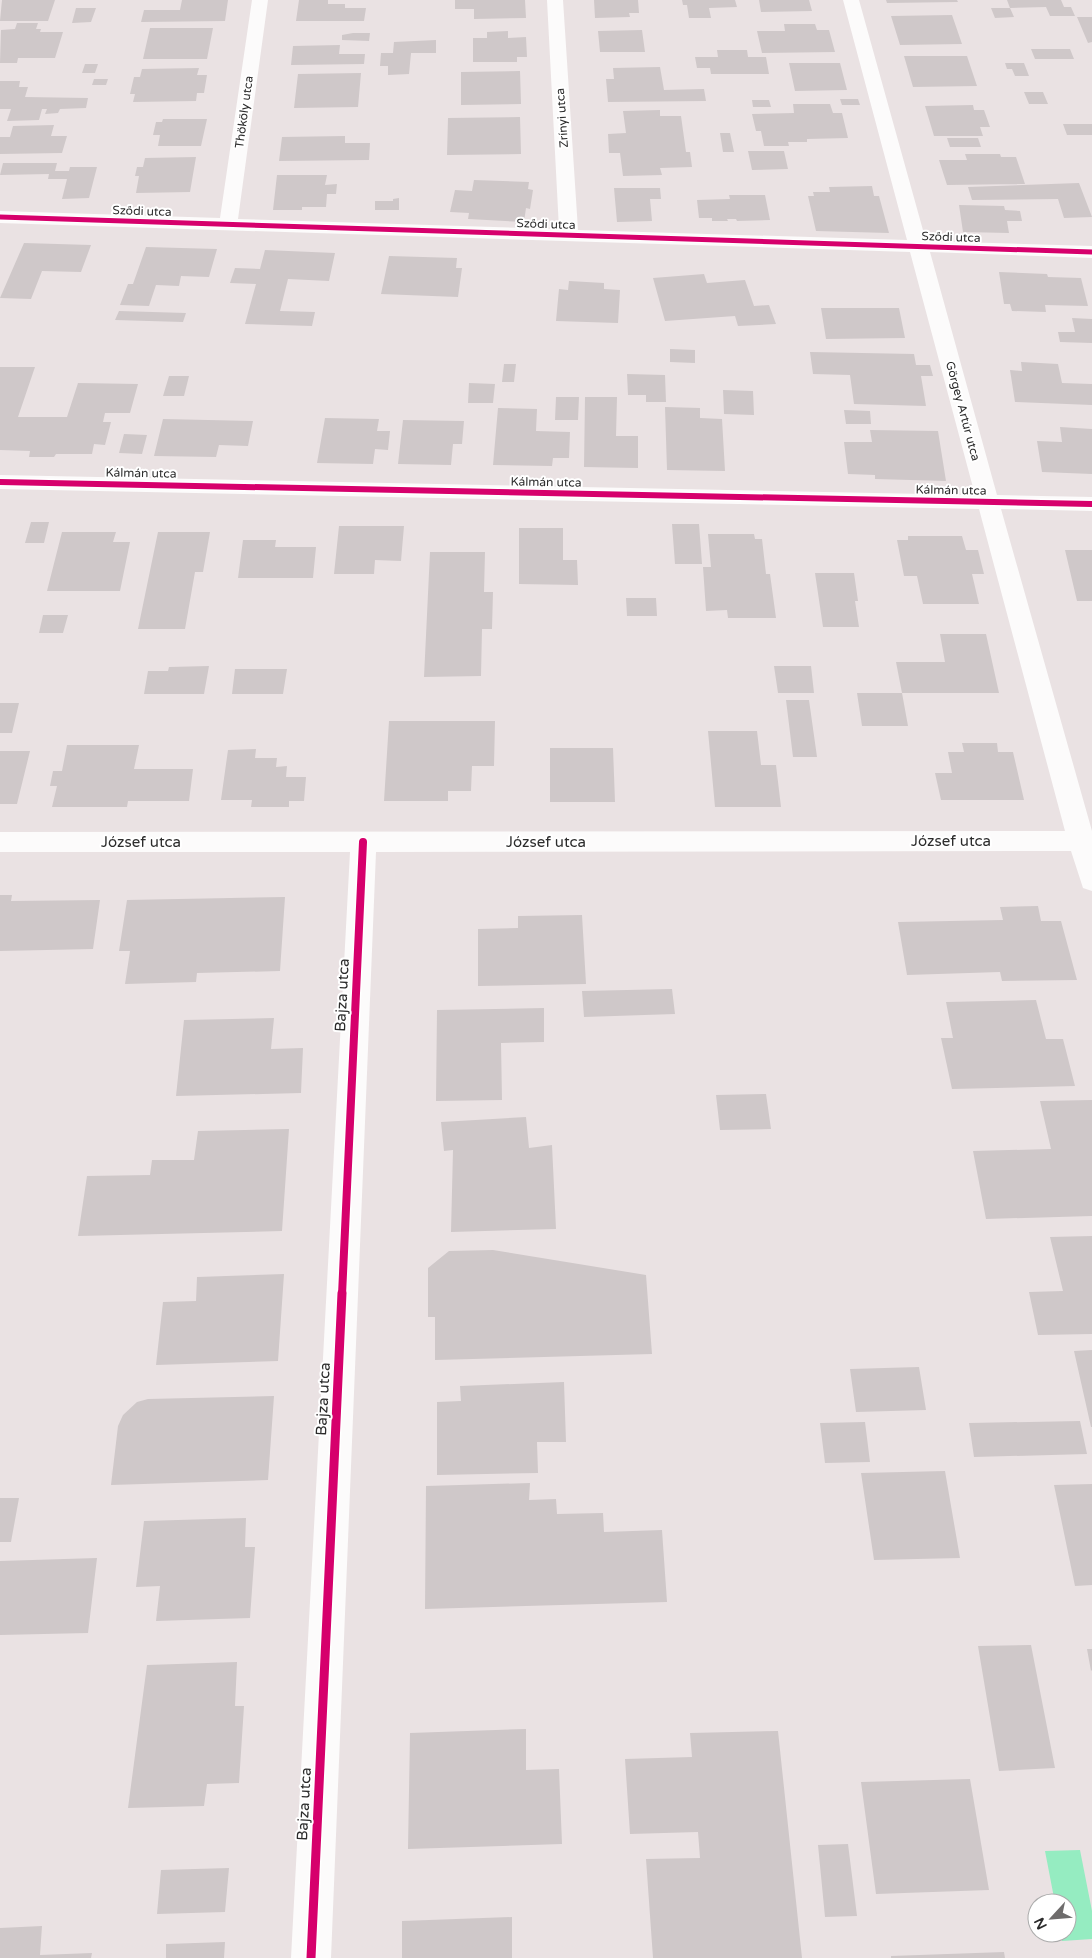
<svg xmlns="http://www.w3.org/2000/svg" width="1092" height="1958" font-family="'Varela Round',sans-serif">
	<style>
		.water { fill: #95ecc1 }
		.building { fill: #cfc8c9 }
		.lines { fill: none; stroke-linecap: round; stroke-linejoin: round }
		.minor { fill: #fcfbfb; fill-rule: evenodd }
		.cycleway-far3-casing { stroke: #fff; stroke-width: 7 }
		.cycleway-far2-casing { stroke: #fff; stroke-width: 9 }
		.cycleway-far1-casing { stroke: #fff; stroke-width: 11 }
		.cycleway-casing { stroke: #fff; stroke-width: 12 }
		.cycleway-far3 { stroke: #d6006c; stroke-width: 5 }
		.cycleway-far2 { stroke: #d6006c; stroke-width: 6 }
		.cycleway-far1 { stroke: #d6006c; stroke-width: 8 }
		.cycleway { stroke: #d6006c; stroke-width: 9 }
		.labels { text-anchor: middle; stroke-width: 4; stroke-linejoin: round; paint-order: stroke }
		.far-street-label { font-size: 12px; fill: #2c2c2c; stroke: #fff }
		.street-label { font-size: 15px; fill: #2c2c2c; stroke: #fff }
	</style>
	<rect width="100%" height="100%" fill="#eae2e3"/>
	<path class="water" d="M1080,1850L1092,1911V1939L1062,1941L1060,1933H1067V1903H1055L1045,1851Z"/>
	<path class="building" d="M2,0H55L48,21H0Z
		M182,0H228L225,21L141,22L144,10H180Z
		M299,0H328V4H345V8H366L364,21H296Z
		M455,0H525L526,18L474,19V9H455Z
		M594,0H638L639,13H629L630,17L595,18Z
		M682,0H735L737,7L709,8L711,18H689L687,5H683Z
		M759,0H809L812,11L761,12Z
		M886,0H957L958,2L887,3Z
		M1007,0H1061L1064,7H1071L1075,16H1050L1046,7L1010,8L1014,17L995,18L991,8H1010Z
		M76,8H96L91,22L72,23Z
		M952,15L962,44L900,45L891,16Z
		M1077,17H1092V42L1088,43Z
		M17,23H38L36,29H41L40,32H63L55,58H18L17,63H0L1,30L15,29Z
		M784,24H815L817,30H829L835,52L762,53L757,31H785Z
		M150,28H213L207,59H143Z
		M642,30L645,52H600L598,31Z
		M508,31V38L526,37L527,57H517V62H473V38H487V32Z
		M353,33H370L369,41L342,40V35Z
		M436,40V53H411L409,74L388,75V66H380L381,53H393L394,42Z
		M340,45L339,54H365L364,64L291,65L293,46Z
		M1031,49H1070L1074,59H1035Z
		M717,50H747L748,57H766L769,74H711L710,68H697L695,57H718Z
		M904,56H967L977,86L913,87Z
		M789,63H840L847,90L795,91Z
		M1005,63H1024L1029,76H1015L1012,69H1007Z
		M85,64H98L95,73H82Z
		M660,67L664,90L704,89L706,101L608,102L606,79H614L613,68Z
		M199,68L197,75H207L204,93H197L196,101L133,102L135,94H130L134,77H140L142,69Z
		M520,71L521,104L461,105V72Z
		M361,73L358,107L294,108L298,74Z
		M94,79H108L106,85H92Z
		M0,81H20L19,87H28L25,97L88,98L86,108L60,109L58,113L45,114L47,109H42L39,120L7,121L11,109H0Z
		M1024,92H1043L1048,104H1029Z
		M840,99H858L860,105H842Z
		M752,100H769L771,107H753Z
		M793,104H830L833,113H842L848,138L807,139V142H788L789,146H764L761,131H756L752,114L794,113Z
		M973,105L974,110H984L990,127H980L983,136H934L925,106Z
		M660,110V116H681L686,152H690L692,167L660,168L662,175L623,176L620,153H609L608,134L626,133L623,111Z
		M520,117L521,154L447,155L448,118Z
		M163,119H207L201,146H158L160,135H153L156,122H162Z
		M1063,124H1092V135H1067Z
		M54,125L51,136H67L62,153L0,154V137H10L13,126Z
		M720,133H730L734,152H723Z
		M345,136V143H370L369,160L279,161L282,137Z
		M947,138H978L981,147H950Z
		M748,151H784L788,169L752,170Z
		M965,154H1000L1001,157H1016L1025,184L947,185L939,160H967Z
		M196,157L190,192L136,193L139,176H135L137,167H143L145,158Z
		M3,163H57L55,171H69L70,167H97L89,198L62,199L67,179H48L49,174L0,175Z
		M277,175H327L325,185L337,184L336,194H327L326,207H302V210H273Z
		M474,180L529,182L528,189L533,190L530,209L526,208L524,222L468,219L469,213L450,212L455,190L472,191Z
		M1079,183L1092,217L1064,218L1058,199L972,200L968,187Z
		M872,186L874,196H879L889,233L816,231L808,196H814L813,192H830L829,187Z
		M614,188H660L661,199H650L652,221L617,222Z
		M729,195H765L770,220L737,221L736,219H727L728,221H712V218H699L697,200L730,199Z
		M399,198V210H375V201H393V199Z
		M959,205L1004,206L1005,210L1020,211L1022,221H1007L1009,233L963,232Z
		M24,243L91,245L81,272L42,271L31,299L0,298Z
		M146,247L217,249L209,277L181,276L179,286L156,285L149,306L120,305L128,284H133Z
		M265,250L335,253L329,281L288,279L280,311L315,312L312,326L245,324L256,284L230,283L235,268L260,269Z
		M389,256L457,258L456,268H462L458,297L381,294Z
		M999,272L1047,274L1048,277L1081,278L1088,306L1045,305L1046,312L1012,311L1010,304H1004Z
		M704,274L707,283L745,280L754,306L769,305L776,324L738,326L735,316L665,321L653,278Z
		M569,281L604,283V289L620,290L618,323L556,321L559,289L568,290Z
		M821,308H899L905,338L826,339Z
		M119,311L186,313L183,322L115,320Z
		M1072,318L1092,319V343L1060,342L1058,332H1075Z
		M670,349L695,350V363L670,362Z
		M810,352L914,354L916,365H930L933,376H921L926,406L854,404L850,375L813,374Z
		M1021,362L1058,364L1062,383L1092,384V405L1015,402L1010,370L1022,371Z
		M504,364H516L514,382H502Z
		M0,367H35L18,417H67L78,383L138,384L130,413H105L103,422H111L105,445L94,444L92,454H56L54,457H29L30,451L0,450Z
		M627,374L665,375L666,402H646V395H628Z
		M169,376H189L184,396H163Z
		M469,383L495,384L493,403H468Z
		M723,390L753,391L754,415L724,414Z
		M556,397H579L578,420H555Z
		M585,397H617L616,436H638V468L584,467Z
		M665,407L700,408V418L722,419L725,471L667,470Z
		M498,408L537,409L536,431L570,432L569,458H553L552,466L493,465Z
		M844,410L870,411L871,424H846Z
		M325,418L379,419L377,431H390L388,450L375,449L373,464L317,463Z
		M163,419L253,421L248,446L219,445L216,457L154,456Z
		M403,420L464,421L462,444H453L451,465L398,464Z
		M1060,427L1092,429V474L1042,472L1037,441L1062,442Z
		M870,430L938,431L946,481L875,479V475L848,474L844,442H872Z
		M124,434L147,435L142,454L119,453Z
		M31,522H49L44,543H25Z
		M672,524H699L702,564H675Z
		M339,526H404L401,561L375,560L374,574H334Z
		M519,528H563V560H577L578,585L519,584Z
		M62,532H116L113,542H130L120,591H47Z
		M158,532H210L203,572H195L185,629H138Z
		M708,534H754L755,539H762L766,574H770L776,618H728L727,610L706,611L703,567H711Z
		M908,536H962L966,550H978L984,574H972L979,604H923L917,576H904L897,540H908Z
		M243,540H276L275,547H316L313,578H238Z
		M1065,550H1092V601H1077Z
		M430,552H485L484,592H493L492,629H482L481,676L424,677Z
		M815,573H854L858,601H855L859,627H823Z
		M626,598H656L657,616H627Z
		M43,615H68L63,633H39Z
		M940,634H986L999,693H902L896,662H945Z
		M209,666L204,694H144L148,671H168L169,667Z
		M774,666H811L814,693H778Z
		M235,669H287L283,694H232Z
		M857,693H902L908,726H862Z
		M786,700H809L817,757H793Z
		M0,703H19L12,733H0Z
		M389,721H495L494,766H472L471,791H448V801H384Z
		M708,731H757L761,765H776L781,807H715Z
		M962,743H997L998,752H1013L1024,800H941L935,773H952L948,752H964Z
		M67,745H139L134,769H193L189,801H128L127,807H52L57,786H50L53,771H62Z
		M550,748H613L615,802H550Z
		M256,749L255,758H277L276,767L287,766L286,777H306L304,801H289V807H251L252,800H221L228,750Z
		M0,751H30L17,804H0Z
		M0,895H12L11,901L100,900L93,949L0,951Z
		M285,897L280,971L197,973L196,982L125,984L130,951H119L127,900Z
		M1038,906L1041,921H1061L1077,980L1002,981L1000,972L907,975L898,922L1003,920L1000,907Z
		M582,915L586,984L478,986V929L518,928V916Z
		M672,989L675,1014L584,1017L582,991Z
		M1036,1000L1046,1039H1063L1075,1086L952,1089L941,1038H953L946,1002Z
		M544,1008V1042L501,1043L502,1100L436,1101L437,1010Z
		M274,1018L271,1049L303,1048L301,1093L176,1096L184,1020Z
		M766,1094L771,1129L720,1130L716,1095Z
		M1092,1100V1216L986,1219L973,1151L1051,1149L1040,1101Z
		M526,1117L529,1148L552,1145L556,1229L451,1232L453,1150L444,1151L441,1122Z
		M289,1129L282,1231L78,1236L87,1176L150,1175L152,1160H194L198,1131Z
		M1092,1236V1334L1038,1335L1029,1292L1063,1291L1050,1237Z
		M493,1250L646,1275L652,1354L435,1360V1317H428V1268L449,1251Z
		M284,1274L278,1361L156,1365L163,1302L196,1301L197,1277Z
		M1092,1350V1427H1091L1074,1351Z
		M919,1367L926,1410L856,1412L850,1369Z
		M564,1382L566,1442H537L538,1473L437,1475V1402L461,1401L460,1386Z
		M274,1396L268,1480L111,1485L118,1426L123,1415L137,1402L148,1399Z
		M1080,1421L1087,1454L974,1457L969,1423Z
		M865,1422L870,1462L825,1463L820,1423Z
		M945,1471L960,1558L874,1560L861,1473Z
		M530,1483L529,1500L556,1499L557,1514L603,1513L604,1532L662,1530L667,1602L425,1609L426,1486Z
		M1092,1484V1585L1075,1586L1054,1485Z
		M0,1498H19L11,1542H0Z
		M246,1518L245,1547H255L250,1618L156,1621L160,1586L136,1587L144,1521Z
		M97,1558L88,1633L0,1635V1561Z
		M1031,1645L1055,1768L999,1771L978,1646Z
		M1087,1649H1092V1670L1091,1671Z
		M237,1662L235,1706H244L239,1783L207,1784L204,1806L128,1808L147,1665Z
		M526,1729V1770L559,1769L562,1844L408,1849L410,1733Z
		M778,1731L802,1958H653L646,1859L700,1858L698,1832L630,1834L625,1759L692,1757L690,1733Z
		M970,1779L989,1890L876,1894L861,1782Z
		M848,1844L857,1916L825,1917L818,1845Z
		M229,1868L225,1912L157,1914L161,1870Z
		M512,1917V1958H402V1921Z
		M42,1926L40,1955L92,1953L91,1958H0V1928Z
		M225,1942L224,1958H166V1944Z
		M1004,1952L1005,1958H891V1956Z"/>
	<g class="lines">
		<path class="minor" d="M252,0H268L238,219L559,229L547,0H563L578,230L907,240L843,0H859L926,241L1092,246V258L930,252L997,495L1092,497V511L1001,509L1092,831V891L1083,888L1071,851L376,852L331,1958H291L350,852H0V832L1065,831L979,509L0,489V475L975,495L910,252L0,223V211L220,218Z"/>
		<g class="cycleway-far3-casing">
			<path id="cycleway-far3" d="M0,217L1092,252"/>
		</g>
		<g class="cycleway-far2-casing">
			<path id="cycleway-far2" d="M0,482L1092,504"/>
		</g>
		<g class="cycleway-far1-casing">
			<path id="cycleway-far1" d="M342,1295L363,842"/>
		</g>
		<g class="cycleway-casing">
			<path id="cycleway" d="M311,1958L342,1293"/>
		</g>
		<use href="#cycleway-far3" class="cycleway-far3"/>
		<use href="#cycleway-far2" class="cycleway-far2"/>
		<use href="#cycleway-far1" class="cycleway-far1"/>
		<use href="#cycleway" class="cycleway"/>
	</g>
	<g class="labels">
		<g class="far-street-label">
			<text transform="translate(244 112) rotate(-82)" y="4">Thököly utca</text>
			<text transform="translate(562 118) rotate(-94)" y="4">Zrínyi utca</text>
			<text transform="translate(142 211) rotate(2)" y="4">Sződi utca</text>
			<text transform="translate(546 224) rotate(2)" y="4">Sződi utca</text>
			<text transform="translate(951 237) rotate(2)" y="4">Sződi utca</text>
			<text transform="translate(963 411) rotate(75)" y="4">Görgey Artúr utca</text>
			<text transform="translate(141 473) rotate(1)" y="4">Kálmán utca</text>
			<text transform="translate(546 482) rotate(1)" y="4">Kálmán utca</text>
			<text transform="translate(951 490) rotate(1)" y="4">Kálmán utca</text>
		</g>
		<g class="street-label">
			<text x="951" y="846">József utca</text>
			<text x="141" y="847">József utca</text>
			<text x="546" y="847">József utca</text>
			<text transform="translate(342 995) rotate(-87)" y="5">Bajza utca</text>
			<text transform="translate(323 1399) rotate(-87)" y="5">Bajza utca</text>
			<text transform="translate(304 1804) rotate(-87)" y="5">Bajza utca</text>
		</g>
	</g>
	<g transform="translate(1052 1918) rotate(244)"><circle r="24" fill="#ffffff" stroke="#ababab"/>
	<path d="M0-4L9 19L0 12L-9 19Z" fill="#6e6c6c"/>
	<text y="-8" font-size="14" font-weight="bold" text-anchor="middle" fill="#2c2c2c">N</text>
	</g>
</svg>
